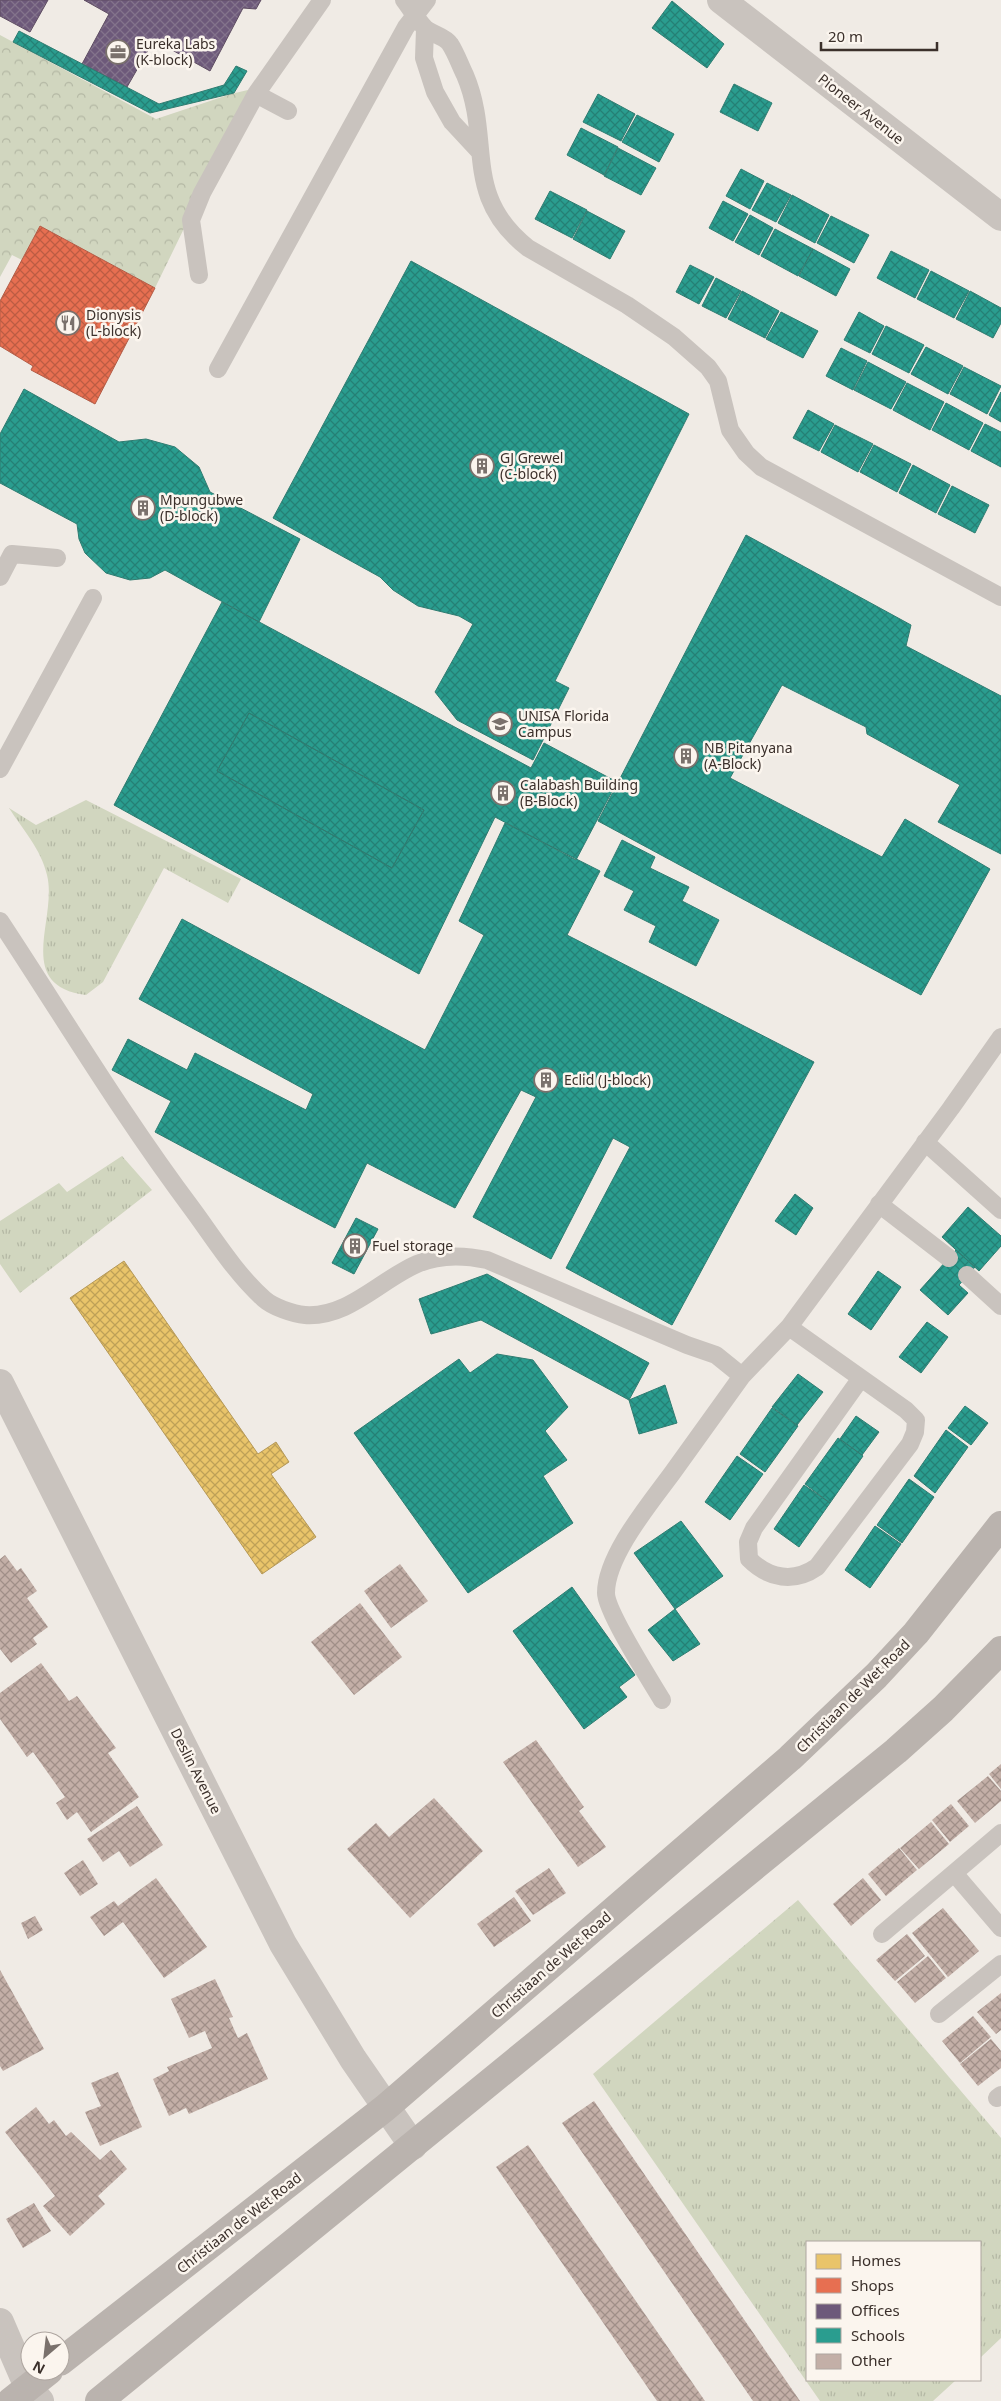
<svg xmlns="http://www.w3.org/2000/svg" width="1001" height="2401" font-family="'Noto Sans',sans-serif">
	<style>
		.grass { fill: url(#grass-tufts) }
		.park { fill: url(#park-crowns) }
		.homes { fill: url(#homes-cross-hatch); stroke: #b59857 }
		.shops { fill: url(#shops-cross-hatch); stroke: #b35c46 }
		.offices { fill: url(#offices-cross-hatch); stroke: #5e4d62 }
		.schools { fill: url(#schools-cross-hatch); stroke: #2f7c71; fill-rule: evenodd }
		.building { fill: url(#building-cross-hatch) }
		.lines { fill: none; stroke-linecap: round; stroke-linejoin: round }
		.service { stroke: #c9c3be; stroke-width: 18 }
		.minor { stroke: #c9c3be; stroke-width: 28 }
		.secondary { stroke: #bab3ae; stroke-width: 28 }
		.labels { text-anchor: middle; stroke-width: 5; stroke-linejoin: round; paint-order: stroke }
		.poi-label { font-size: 14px; fill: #3b302b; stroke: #fbf5ee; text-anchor: start }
		.street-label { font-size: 14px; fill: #3b302b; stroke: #fbf5ee }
	</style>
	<defs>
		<pattern id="grass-tufts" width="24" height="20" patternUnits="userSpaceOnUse" patternTransform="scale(1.25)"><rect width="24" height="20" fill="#d1d6bf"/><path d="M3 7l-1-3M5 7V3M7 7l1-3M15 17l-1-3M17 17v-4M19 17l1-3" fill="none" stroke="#b4b8a4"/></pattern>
		<pattern id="park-crowns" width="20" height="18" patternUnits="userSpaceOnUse" patternTransform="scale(1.25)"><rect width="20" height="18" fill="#d1d6bf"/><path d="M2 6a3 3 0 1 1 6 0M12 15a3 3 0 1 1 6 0" fill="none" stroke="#b4b8a4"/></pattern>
		<pattern id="homes-cross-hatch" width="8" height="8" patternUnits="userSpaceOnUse" patternTransform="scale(1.25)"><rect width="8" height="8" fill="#e9c46a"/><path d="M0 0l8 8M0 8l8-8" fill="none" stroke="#bea057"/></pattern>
		<pattern id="shops-cross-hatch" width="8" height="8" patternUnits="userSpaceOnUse" patternTransform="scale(1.25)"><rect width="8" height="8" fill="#e76f51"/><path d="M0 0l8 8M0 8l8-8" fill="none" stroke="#bc5c43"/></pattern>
		<pattern id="offices-cross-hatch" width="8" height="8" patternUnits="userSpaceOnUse" patternTransform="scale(1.25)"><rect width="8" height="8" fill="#6d597a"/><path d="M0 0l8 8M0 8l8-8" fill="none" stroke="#83738b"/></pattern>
		<pattern id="schools-cross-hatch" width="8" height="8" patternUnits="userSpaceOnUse" patternTransform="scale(1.25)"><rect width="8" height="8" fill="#2a9d8f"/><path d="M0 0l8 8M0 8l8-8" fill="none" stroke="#258075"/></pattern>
		<pattern id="building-cross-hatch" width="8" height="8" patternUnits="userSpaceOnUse" patternTransform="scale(1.25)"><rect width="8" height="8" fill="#c3afa7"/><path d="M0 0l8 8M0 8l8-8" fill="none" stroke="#a08f88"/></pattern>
	</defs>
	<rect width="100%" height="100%" fill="#f0ebe5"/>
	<path class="grass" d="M86,800L241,879L228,903L164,868L103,982L86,995C13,985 58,919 47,875C41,849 23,830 9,808L36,825Z
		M122,1156L152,1190L20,1293L0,1264V1221L59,1183L67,1192Z
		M798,1900L1001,2138V2338L980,2358V2242H807V2380H956L933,2401H820L593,2074Z"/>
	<path class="park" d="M0,35L156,119L231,94L252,89L155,288L40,226L22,260L12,255L0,277Z"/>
	<path class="homes" d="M124,1261L258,1454L276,1442L289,1462L271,1474L316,1537L262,1574L70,1298Z"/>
	<path class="shops" d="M40,226L155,288L95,404L31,370L33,366L0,346V301Z"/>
	<path class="offices" d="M0,0H48L30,32L0,16Z
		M84,0H261L256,9L243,8L210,71L154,40L127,87L82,64L109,14Z"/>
	<path class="schools" d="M672,1L724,44L707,68L652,28Z
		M19,31L159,104L224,85L236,66L247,71L234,93L150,113L13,42Z
		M734,84L772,103L758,131L720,112Z
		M598,94L635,114L621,141L583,122Z
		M637,115L674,134L659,162L622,142Z
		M581,128L618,147L604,175L567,155Z
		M618,148L656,168L641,195L604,176Z
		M741,169L764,181L750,209L726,196Z
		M767,183L791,195L776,222L752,210Z
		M550,191L587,210L572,238L535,219Z
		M792,195L829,215L815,243L778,223Z
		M723,201L748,214L733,241L709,228Z
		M587,211L625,231L610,259L573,239Z
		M750,215L773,228L759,255L735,242Z
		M831,216L869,235L854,263L817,243Z
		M775,229L813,249L798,276L761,256Z
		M813,249L850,269L836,296L799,276Z
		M891,251L929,270L915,298L877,278Z
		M411,261L689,414L555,681L569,688L533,760L457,720L435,692L473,624L459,616L418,606L393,590L380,577L273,518Z
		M690,265L714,277L699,304L676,292Z
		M931,271L969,291L954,318L917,299Z
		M716,278L741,291L726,318L702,306Z
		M742,291L779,311L765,338L728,319Z
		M970,291L1001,308V323L993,338L956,319Z
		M781,312L818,331L803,358L766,339Z
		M859,312L884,326L870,353L844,340Z
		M886,326L924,345L909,373L872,354Z
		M926,347L963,366L948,394L911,374Z
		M841,348L867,361L853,390L826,376Z
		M868,362L906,382L891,409L854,390Z
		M964,367L1001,386L987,414L950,394Z
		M907,383L944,402L930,430L893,410Z
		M24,389L119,442L146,439L175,447L199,467L210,492L300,539L259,622L165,570L150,578L130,580L106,573L85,553L79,539L77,524L0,483V434Z
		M1001,392V422L989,415Z
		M946,403L983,423L969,450L932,430Z
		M808,410L834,424L819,451L793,438Z
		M985,424L1001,432V467L971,451Z
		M835,425L873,444L858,472L821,452Z
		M874,445L911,464L897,492L860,472Z
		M913,465L950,485L936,513L899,493Z
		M952,486L989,505L975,533L938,514Z
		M746,535L911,625L906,646L1001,696V854L938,822L960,785L867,734L866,727L782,685L730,778L882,857L905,819L990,869L921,995L598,821Z
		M222,602L531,768L544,743L617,782L576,860L495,817L419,974L114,805ZM249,713L424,810L392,868L217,771Z
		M249,713L424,810L392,868L217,771Z
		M505,823L600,871L567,935L814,1062L672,1325L566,1268L630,1147L613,1138L551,1259L473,1217L536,1097L521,1090L455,1208L367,1163L335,1228L155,1132L171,1101L112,1070L128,1039L187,1070L195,1053L306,1110L313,1094L139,999L182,919L425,1050L484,935L459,921Z
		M622,840L655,857L650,868L689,887L682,901L719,920L696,966L649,942L656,926L624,910L634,891L604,876Z
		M795,1194L813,1208L796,1235L775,1221Z
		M968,1207L1001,1236V1246L979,1271L942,1237Z
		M356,1218L378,1229L354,1274L332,1263Z
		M956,1250L975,1267L959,1285L968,1293L948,1315L920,1290Z
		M878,1271L901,1287L871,1330L848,1314Z
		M487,1274L649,1363L629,1400L481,1320L431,1334L419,1299Z
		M927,1322L948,1337L921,1373L899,1357Z
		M497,1354L533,1360L568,1407L545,1431L567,1460L543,1476L573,1523L468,1593L354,1433L459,1359L470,1373Z
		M798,1374L823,1392L797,1425L772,1407Z
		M665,1385L677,1423L639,1434L629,1400Z
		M965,1406L988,1423L971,1445L948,1428Z
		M772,1408L798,1426L765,1472L740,1454Z
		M856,1416L879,1432L862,1455L840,1439Z
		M946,1430L968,1447L935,1493L914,1476Z
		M838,1438L863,1456L830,1503L805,1484Z
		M737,1456L763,1474L730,1520L705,1502Z
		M909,1479L934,1497L902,1543L877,1525Z
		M804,1485L830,1503L799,1547L774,1529Z
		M681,1521L723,1576L675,1609L634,1553Z
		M875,1526L901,1544L870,1588L845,1570Z
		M572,1587L635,1675L619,1687L627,1697L584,1729L513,1631Z
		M675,1609L700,1644L673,1661L648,1630Z"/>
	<path class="building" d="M5,1555L17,1571L21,1568L37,1591L27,1598L48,1627L33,1638L37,1644L11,1663L0,1649V1559Z
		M400,1564L428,1601L391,1628L364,1591Z
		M360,1603L402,1657L354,1695L311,1642Z
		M41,1663L69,1701L77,1696L116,1748L108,1753L139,1797L91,1832L77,1812L67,1820L56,1803L65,1797L33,1752L27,1757L0,1719V1693Z
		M536,1740L584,1807L579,1811L606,1847L578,1867L503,1762Z
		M1001,1764V1789L989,1774Z
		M988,1776L1001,1791V1801L975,1823L957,1801Z
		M434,1798L483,1851L410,1918L347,1849L376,1823L389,1837Z
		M951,1804L969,1826L950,1842L932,1820Z
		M137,1806L163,1845L130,1867L119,1851L103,1862L87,1839Z
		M931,1822L949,1844L919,1869L900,1848Z
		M899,1848L917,1870L886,1896L868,1874Z
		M83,1860L98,1884L80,1896L64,1873Z
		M549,1868L566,1893L533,1915L515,1891Z
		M156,1878L207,1947L164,1978L123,1922L104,1936L90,1917L114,1901L118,1906Z
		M863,1878L881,1900L851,1926L833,1904Z
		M514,1897L531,1921L494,1947L477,1924Z
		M943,1908L979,1951L948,1977L912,1933Z
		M35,1916L43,1930L28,1939L21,1923Z
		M907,1934L925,1956L895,1981L876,1960Z
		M928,1956L946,1978L915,2003L897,1982Z
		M0,1970L44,2049L3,2071L0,2066Z
		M215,1979L233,2017L229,2018L238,2038L247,2033L268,2079L189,2114L186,2108L169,2116L153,2079L169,2071L167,2067L212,2048L205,2031L189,2038L171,1999Z
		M1001,1993V2030L996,2034L977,2012Z
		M973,2016L991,2037L960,2063L942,2041Z
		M991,2039L1001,2051V2068L978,2086L960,2064Z
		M118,2072L142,2127L100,2146L85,2112L101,2106L91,2083Z
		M594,2101L800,2401H753L562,2123Z
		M36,2107L49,2124L54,2120L66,2136L71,2132L100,2160L111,2150L127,2169L98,2196L105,2204L70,2236L43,2206L55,2196L5,2132Z
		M528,2145L705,2401H657L496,2167Z
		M34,2203L51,2231L23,2248L6,2219Z"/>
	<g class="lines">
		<path class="service" d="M404,0C411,9 417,20 425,28C431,34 445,36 450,44C456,53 460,65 465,75C493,141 461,195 528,248L627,305L674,337L708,367L718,381L730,430L746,453L761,467L1001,597
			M425,29L424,58L435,92L452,122L478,150
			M256,94L288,111
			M199,275L191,220L202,193L256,94L322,0
			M218,369L406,27L427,0
			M0,577L12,554L57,558
			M0,769L93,598
			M0,921C64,1018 123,1117 193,1210C215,1240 236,1274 264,1299C273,1307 293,1314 305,1315C348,1318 380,1280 417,1264C440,1254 464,1255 487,1260L687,1345L716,1355L742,1376L789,1327L951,1108L1001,1037
			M925,1142L1001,1210
			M879,1204L949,1258
			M967,1275L1001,1306
			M789,1327L906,1410L916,1420L915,1432L910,1444L817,1567C794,1583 769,1579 749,1559L748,1542L754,1528L861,1378
			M662,1700C650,1680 606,1611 606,1593C606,1555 652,1501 673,1472C696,1440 719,1408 742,1376
			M1001,1833L954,1873L1001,1928
			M882,1934L954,1873
			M939,2014L1001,1964
			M997,2098L1001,2095"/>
		<path class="minor" d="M721,0L1001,217
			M0,1383L283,1944L353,2059L413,2146
			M0,2322L28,2387L40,2401"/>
		<path class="secondary" d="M60,2362L385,2108L790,1758L876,1676L916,1633L1001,1525
			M11,2401L49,2371
			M99,2401L896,1751L943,1709L1001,1650"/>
	</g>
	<defs>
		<g id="office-ring" transform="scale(1.25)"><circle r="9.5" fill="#fbf5ee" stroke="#7a716c" stroke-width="1.5"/><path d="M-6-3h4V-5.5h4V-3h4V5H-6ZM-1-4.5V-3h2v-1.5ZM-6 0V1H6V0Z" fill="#7a716c"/></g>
		<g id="restaurant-ring" transform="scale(1.25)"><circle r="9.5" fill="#fbf5ee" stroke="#7a716c" stroke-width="1.5"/><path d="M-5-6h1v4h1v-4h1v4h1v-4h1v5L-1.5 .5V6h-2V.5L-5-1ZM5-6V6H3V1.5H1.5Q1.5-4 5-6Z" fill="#7a716c"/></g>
		<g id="building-ring" transform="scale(1.25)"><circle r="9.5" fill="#fbf5ee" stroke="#7a716c" stroke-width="1.5"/><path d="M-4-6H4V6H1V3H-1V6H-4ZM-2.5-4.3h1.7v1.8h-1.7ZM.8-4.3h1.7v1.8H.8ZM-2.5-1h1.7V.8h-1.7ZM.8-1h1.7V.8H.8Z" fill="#7a716c"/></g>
		<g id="university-ring" transform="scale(1.25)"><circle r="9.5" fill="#fbf5ee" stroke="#7a716c" stroke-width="1.5"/><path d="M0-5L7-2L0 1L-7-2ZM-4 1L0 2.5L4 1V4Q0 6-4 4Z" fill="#7a716c"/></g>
	</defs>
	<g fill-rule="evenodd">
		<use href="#office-ring" x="118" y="52"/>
		<use href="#restaurant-ring" x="68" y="323"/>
		<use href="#building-ring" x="482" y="466"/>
		<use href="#building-ring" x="143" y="508"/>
		<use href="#university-ring" x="500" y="724"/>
		<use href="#building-ring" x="686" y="756"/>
		<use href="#building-ring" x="503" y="793"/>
		<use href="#building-ring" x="546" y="1080"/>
		<use href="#building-ring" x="355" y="1246"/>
	</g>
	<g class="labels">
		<g class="poi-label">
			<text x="136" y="49">Eureka Labs<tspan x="136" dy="16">(K-block)</tspan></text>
			<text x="86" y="320">Dionysis<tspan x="86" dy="16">(L-block)</tspan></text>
			<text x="500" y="463">GJ Grewel<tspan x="500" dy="16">(C-block)</tspan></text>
			<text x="160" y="505">Mpungubwe<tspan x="160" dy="16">(D-block)</tspan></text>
			<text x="518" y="721">UNISA Florida<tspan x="518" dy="16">Campus</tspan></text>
			<text x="704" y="753">NB Pitanyana<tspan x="704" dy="16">(A-Block)</tspan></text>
			<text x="520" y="790">Calabash Building<tspan x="520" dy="16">(B-Block)</tspan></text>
			<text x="564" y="1085">Eclid (J-block)</text>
			<text x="372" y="1251">Fuel storage</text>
		</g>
		<g class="street-label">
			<text transform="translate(861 109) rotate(38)" y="5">Pioneer Avenue</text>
			<text transform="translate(853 1696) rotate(-45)" y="5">Christiaan de Wet Road</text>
			<text transform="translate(196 1771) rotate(63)" y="5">Deslin Avenue</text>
			<text transform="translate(551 1965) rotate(-41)" y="5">Christiaan de Wet Road</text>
			<text transform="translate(239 2223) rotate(-38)" y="5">Christiaan de Wet Road</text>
		</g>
	</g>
	<rect x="806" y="2241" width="175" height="140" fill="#fbf5ee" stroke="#aea6a0"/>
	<rect x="816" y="2254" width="25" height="15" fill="#e9c46a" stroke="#aea6a0"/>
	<text x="851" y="2266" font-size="15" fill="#3b302b">Homes</text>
	<rect x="816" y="2278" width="25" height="15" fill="#e76f51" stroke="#aea6a0"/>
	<text x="851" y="2291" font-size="15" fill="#3b302b">Shops</text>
	<rect x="816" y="2304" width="25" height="15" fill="#6d597a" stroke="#aea6a0"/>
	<text x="851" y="2316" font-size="15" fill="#3b302b">Offices</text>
	<rect x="816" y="2328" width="25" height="15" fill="#2a9d8f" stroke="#aea6a0"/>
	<text x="851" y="2341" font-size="15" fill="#3b302b">Schools</text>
	<rect x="816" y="2354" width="25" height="15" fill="#c3afa7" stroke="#aea6a0"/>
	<text x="851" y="2366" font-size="15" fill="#3b302b">Other</text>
	<g transform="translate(45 2356) rotate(208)"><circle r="24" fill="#fbf5ee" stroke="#aea6a0"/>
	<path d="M0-4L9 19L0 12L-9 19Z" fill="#7a716c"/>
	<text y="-8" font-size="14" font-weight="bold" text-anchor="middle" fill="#3b302b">N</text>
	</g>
	<path d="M821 42v8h116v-8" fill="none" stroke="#3b302b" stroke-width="2.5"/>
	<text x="828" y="42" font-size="15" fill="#3b302b" stroke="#fbf5ee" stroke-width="4" paint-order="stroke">20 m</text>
</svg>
